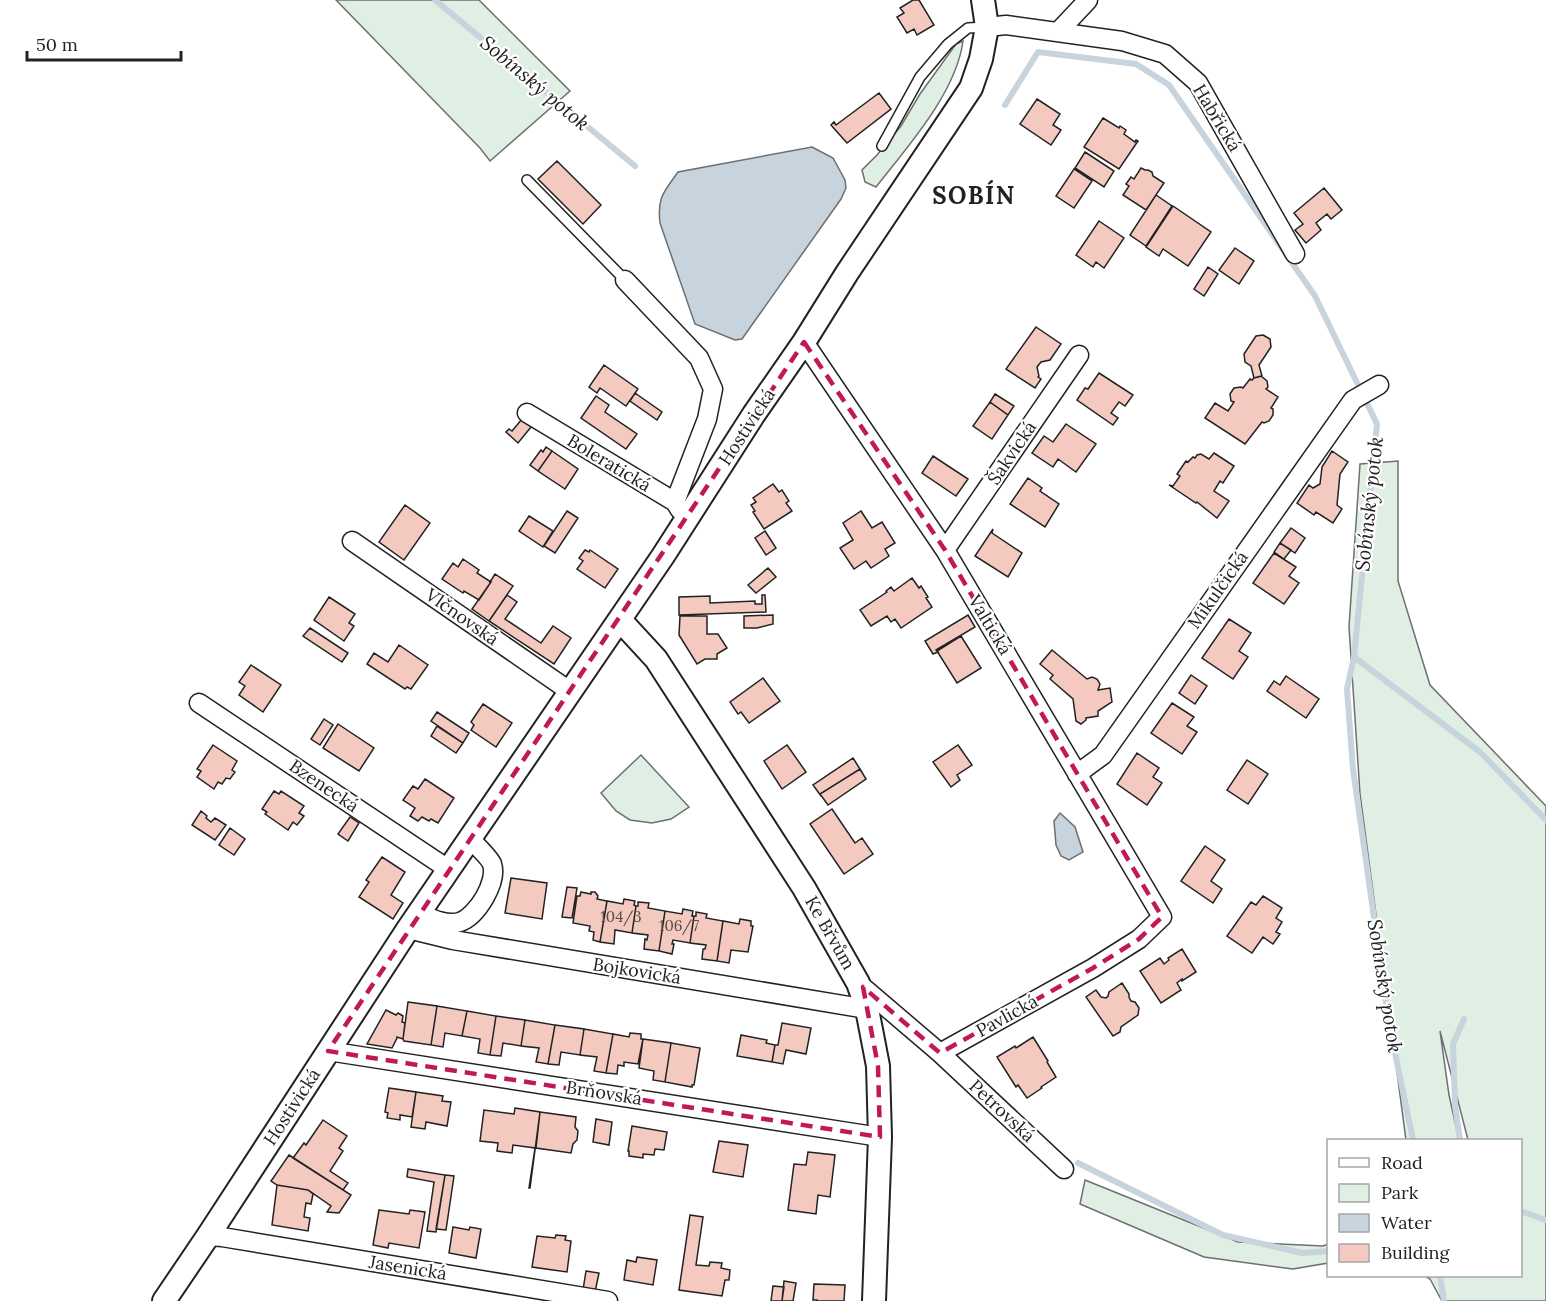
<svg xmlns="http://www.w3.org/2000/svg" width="1546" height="1301" font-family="Lora,serif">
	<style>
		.green { fill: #e0efe3; stroke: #6f6f6f; stroke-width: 1.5 }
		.water { fill: #c7d3dd; stroke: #6f6f6f; stroke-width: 1.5 }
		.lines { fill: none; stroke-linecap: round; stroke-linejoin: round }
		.stream { stroke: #c7d3dd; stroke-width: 6 }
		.building { fill: #f3c9c0; stroke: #222; stroke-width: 1.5 }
		.service-casing { stroke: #222; stroke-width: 12 }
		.minor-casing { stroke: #222; stroke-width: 21 }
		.tertiary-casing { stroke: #222; stroke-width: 26 }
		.service { stroke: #fff; stroke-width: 9 }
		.minor { stroke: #fff; stroke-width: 18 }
		.tertiary { stroke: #fff; stroke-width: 22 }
		.marked { fill: none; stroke: #c2185b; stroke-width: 4.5; stroke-dasharray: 12 8; stroke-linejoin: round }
		.labels { text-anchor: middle; stroke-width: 4.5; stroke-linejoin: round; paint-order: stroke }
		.number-label { font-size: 15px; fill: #564c4a }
		.street-label { font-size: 18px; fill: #222; stroke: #fff }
		.water-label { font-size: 20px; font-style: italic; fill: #222; stroke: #fff }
		.district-label { font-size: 24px; font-weight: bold; letter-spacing: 1.5px; fill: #222; stroke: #fff }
	</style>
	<rect width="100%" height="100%" fill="#fff"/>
	<path class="green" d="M336,0H479L570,91L490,161L480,148Z
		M963,41C956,93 908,146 876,187L865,182L862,170L877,155L901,126L920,94L956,44Z
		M1398,461V581L1430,685L1546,806V1301H1442L1430,1279L1425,1276H1520V1140H1468L1440,1031L1449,1095L1459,1140H1406L1360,794L1349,627L1360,464Z
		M641,755L689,807L671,819L652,823L630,820L616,811L601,793Z
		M1085,1180L1238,1242L1323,1246L1328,1244V1263L1293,1269L1204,1257L1080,1204Z"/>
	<path class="water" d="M812,147L833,158L845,180L846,188L841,199L742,339L735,340L695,324L660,223C657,197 664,192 678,172Z
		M1060,813L1075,827L1083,852L1069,860L1061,856L1056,845L1054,821Z"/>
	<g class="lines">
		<path class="stream" d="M435,0L635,166
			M1005,105L1038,52L1136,64L1169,85L1315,296L1377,424L1354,657L1347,689L1353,769L1389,1024L1413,1140
			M1354,657L1480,752L1546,820
			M1460,1140L1455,1105L1453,1044L1464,1019
			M1078,1163L1223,1235L1303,1253L1328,1251
			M1520,1211L1546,1220
			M1440,1276L1444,1301"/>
	</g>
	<path class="building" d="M913,0H919L934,25L917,35L914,29L907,33L897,17L904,13L900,8Z
		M879,93L891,109L847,143L831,125L834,122L836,125Z
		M1037,99L1060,114L1053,125L1061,130L1051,145L1020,124Z
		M1103,118L1119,128L1120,126L1126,130L1124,134L1135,142L1136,140L1138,141L1119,169L1084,147Z
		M1085,152L1114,171L1104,187L1075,168Z
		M557,161L601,205L583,224L538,179Z
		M1141,168L1145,170H1148L1152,172L1153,176L1164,183L1146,210L1123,195L1129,186L1126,184L1131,177L1134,179Z
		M1074,169L1092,181L1074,208L1056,196Z
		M1324,188L1342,210L1331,219L1327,214L1316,223L1321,230L1306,243L1295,230L1303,224L1294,213Z
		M1156,195L1172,206L1146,246L1130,235Z
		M1173,206L1211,232L1188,266L1163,249L1159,256L1146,247Z
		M1099,221L1124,238L1104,268L1096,262L1093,267L1076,255Z
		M1235,248L1254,261L1239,284L1219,270Z
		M1208,267L1218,274L1204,296L1194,289Z
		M1036,327L1061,344L1050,360L1041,362L1037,367L1039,376L1038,377L1041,379L1035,388L1006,369Z
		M1263,335L1270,339L1271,347L1259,365L1262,376L1254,378L1251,366L1245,362L1244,354L1256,336Z
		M604,365L638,389L626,406L600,388L597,393L589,387Z
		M1099,373L1133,395L1125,406L1119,402L1111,413L1118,418L1113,425L1077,400L1085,388L1088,389Z
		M1261,376L1267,381L1268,387L1266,389L1278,397L1271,408L1273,409V415L1269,421L1264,423L1262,422L1245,444L1205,418L1215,403L1228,411L1234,402L1231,401L1230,394L1234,388L1241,387L1243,388L1250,379L1252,380L1254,378Z
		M635,393L662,412L657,420L630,401Z
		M995,394L1014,406L1008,415L990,402Z
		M596,396L609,405L605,412L637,434L626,449L581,418Z
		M990,402L1008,415L992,439L973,426Z
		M522,419L531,427L518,443L506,432L509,429L512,431Z
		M1066,424L1096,444L1076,472L1058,459L1053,467L1032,453L1044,436L1053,442Z
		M546,447L552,451L538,471L530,465L541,450L543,452Z
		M552,451L578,469L565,489L538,471Z
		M1332,451L1348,462L1340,474L1337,505L1342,509L1333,523L1316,512L1314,515L1297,503L1309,485L1313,488L1320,484L1322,467Z
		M1214,453L1234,466L1223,483L1220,481L1214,491L1229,501L1217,518L1197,502L1196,503L1169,485L1173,486L1180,476L1177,474L1186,461L1188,462L1193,457L1195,458L1197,455L1201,454L1209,459Z
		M933,456L968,479L956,496L922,473Z
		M1028,478L1042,488L1040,491L1059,504L1045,527L1010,504Z
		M773,484L779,492L782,490L789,501L786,503L792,511L764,529L753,512L755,511L751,505L756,502L753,498Z
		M405,505L430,523L404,560L379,542Z
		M567,511L578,518L555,553L544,546Z
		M861,511L872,528L882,522L895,543L885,549L889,556L871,568L866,561L854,569L840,548L853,540L843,523Z
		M529,516L553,531L543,547L519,531Z
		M1291,528L1305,538L1295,553L1280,543Z
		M993,529L992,533L1022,553L1008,577L975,556Z
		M765,531L776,548L766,555L755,538Z
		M1280,543L1291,550L1284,559L1274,552Z
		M585,550L589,552L590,550L618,569L605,588L577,569L583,561L579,558Z
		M1274,553L1296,567L1289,576L1299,583L1284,604L1253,583Z
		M463,559L479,570L477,573L491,582L479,600L464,591L463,593L442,579L453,563L458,567Z
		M768,568L776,577L756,593L748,585Z
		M495,574L513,586L489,621L472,609L491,582H490Z
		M912,578L919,588L921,586L928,597L926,598L932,607L901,628L895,619L891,622L887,616L871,626L860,610L887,592L886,591L891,587L894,591Z
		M507,595L517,602L505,619L541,643L553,626L571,638L554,664L489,621Z
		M762,595H765L766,612L679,615V597L710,596V603L755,601V604H762Z
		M329,597L355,614L349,623L354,626L344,641L314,620Z
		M773,615V624L757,628H744V616Z
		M968,615L975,627L936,650L938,652L933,654L925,641Z
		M680,616H707V634H718L727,648L717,654V659H705L697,664L679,635Z
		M1229,619L1251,633L1239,651L1248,657L1233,679L1202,658Z
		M310,628L348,653L342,662L303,636Z
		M961,636L981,668L957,683L937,651Z
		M399,645L428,665L411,689L407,687L405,689L367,664L374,653L388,662Z
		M1052,650L1087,679L1092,677L1097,679L1100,684L1098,690L1110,688L1112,702L1098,711V716L1086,718V720L1081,724L1076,721L1073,699L1050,679L1053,675L1040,664Z
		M251,665L281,685L263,712L239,695L245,686L239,682Z
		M1191,675L1207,686L1195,704L1179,693Z
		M1286,676L1319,699L1306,718L1267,691L1274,681L1280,685Z
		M763,678L780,701L749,723L741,712L738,714L730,702Z
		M1172,703L1194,717L1187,726L1197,732L1182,754L1151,733Z
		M483,704L512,723L496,747L471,730L474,725L471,722Z
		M437,712L469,733L463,743L431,721Z
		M324,719L333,725L320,745L311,739Z
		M338,724L374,748L359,771L323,748Z
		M437,726L463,743L456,753L431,736Z
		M213,745L237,761L232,770L235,772L230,779L226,778L222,784L218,782L214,789L197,777L201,771L197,769Z
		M787,745L806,772L782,789L764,761Z
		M958,745L972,765L957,775L960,780L951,787L933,762Z
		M1137,753L1159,768L1153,777L1162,783L1147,805L1117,784Z
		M853,758L860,769L820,794L821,796L813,785Z
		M1247,760L1268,774L1248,804L1227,790Z
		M860,769L866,779L828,805L820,794Z
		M425,779L454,798L438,823L431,819L429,821L422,817L418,821L410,816L415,808L403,800L413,786L418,789Z
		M274,791L279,794L281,791L304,806L299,813L304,816L297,825L293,822L288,830L265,814L267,812L262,809Z
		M832,809L855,843L862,838L873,854L844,874L810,824Z
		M201,811L207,816L206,818L211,822L215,818L226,825L215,840L192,825Z
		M350,817L359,823L348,841L338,834Z
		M230,828L245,839L234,855L219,845Z
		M1205,846L1225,860L1211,881L1222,889L1213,903L1181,881Z
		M382,857L405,872L391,895L403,903L393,919L359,897L369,882L366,880Z
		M511,878L547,883L542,919L505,913Z
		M567,887L577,888L572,918L562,917Z
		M581,892L591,894V892H595L598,896L597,899L607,901L600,942L593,940L594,932L589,931L590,926L573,923L577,896H580Z
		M1263,896L1282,908L1276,918L1282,922L1276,932L1280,934L1273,944L1263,937L1252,953L1227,936L1251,902L1256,905Z
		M624,899L635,901L634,905L636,906L632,933L615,930L614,944L600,942L607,901L623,904Z
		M638,902L649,903L648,908L665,911L659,951L644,949L645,939L647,940L648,935L632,933L636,906H638Z
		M683,909L693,911L692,916H694L690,943L673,940L672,944H674L672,954L659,951L665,911L682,914Z
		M696,912L707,914L706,918L723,921L717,961L702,959L703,949H705L706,945L690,943L694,916H696Z
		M740,919L751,921V926H753L748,952L731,950L729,963L717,961L723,921L739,924Z
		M1182,949L1196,972L1182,981V979L1177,983L1181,990L1161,1003L1140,971L1160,958L1164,964L1169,960L1168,958Z
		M1122,983L1129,994V997L1131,1001L1135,1002L1139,1008L1138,1015L1121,1027L1120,1032L1113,1036L1086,997L1096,990L1101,997L1106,998L1108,996L1109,992Z
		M408,1002L437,1006L431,1045L404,1041L403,1039Z
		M437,1006L467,1011L462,1036L445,1033L443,1047L431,1045Z
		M386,1010L396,1015L398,1013L403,1016L402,1022L405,1023L403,1039L397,1037V1038L392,1048L367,1044Z
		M467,1011L496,1016L490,1055L478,1053L480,1039L462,1036Z
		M496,1016L525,1020L521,1046L503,1043L501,1056L490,1055Z
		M525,1020L555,1025L548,1064L536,1062L539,1048L521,1046Z
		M782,1023L811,1028L806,1054L786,1050L783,1064L772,1062L775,1045H778Z
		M555,1025L584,1029L580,1055L561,1052L559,1065L548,1064Z
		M584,1029L613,1034L606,1073L594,1071L597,1057L580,1055Z
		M630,1033L641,1034V1039H643L638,1064L624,1062V1066L618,1065L617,1074L606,1073L613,1034L629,1037Z
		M741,1035L767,1040L766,1043L775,1045L772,1062L737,1056Z
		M1033,1037L1048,1061L1047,1062L1056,1077L1041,1087L1042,1088L1027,1098L1018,1085L1016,1087L997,1057L1015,1046L1016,1048Z
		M643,1039L671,1043L665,1082L653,1080L654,1071L639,1068Z
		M671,1043L700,1048L694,1085H692V1087L665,1082Z
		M389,1088L416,1092L412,1117L400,1115V1120L387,1118L388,1113L385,1112Z
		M416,1092L443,1096L442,1101L451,1102L447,1126L426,1122L425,1129L411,1127Z
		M515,1108L540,1112L530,1188H529L535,1148L513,1145L512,1153L497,1151L498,1143L480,1141L484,1110L514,1114Z
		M540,1112L576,1117L575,1127L578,1131L577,1140L573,1144L571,1153L536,1148Z
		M596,1119L612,1122L609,1145L593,1142Z
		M323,1120L347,1136L339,1148L343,1151L330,1171L348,1183L343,1190L293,1158L304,1143L306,1145Z
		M632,1126L667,1132L664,1150L655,1149L654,1155L643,1154V1158L629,1156V1151H628Z
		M719,1141L748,1145L743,1177L713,1172Z
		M808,1152L835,1155L830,1197L818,1195L816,1214L788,1210L794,1164L806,1165Z
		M289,1155L351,1195L339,1213L327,1212L331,1206L308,1190L277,1185L271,1181Z
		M408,1169L445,1175L436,1232L427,1231L434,1182L407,1177Z
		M445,1175L454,1176L446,1230L436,1229Z
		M277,1185L308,1190L313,1194L311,1204L306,1203L304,1217L310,1218L308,1231L272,1225Z
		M379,1210L409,1214L410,1210L425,1212L419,1248L389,1243L388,1248L373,1245Z
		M690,1215L703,1217L696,1265L709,1266L710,1262L722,1263L721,1268L730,1270L729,1280H725L722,1296L679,1290Z
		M453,1227L469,1230L470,1227L481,1229L476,1258L449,1253Z
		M556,1235L566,1236L565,1240L571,1241L567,1272L532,1267L537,1236L555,1238Z
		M637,1257L657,1260L653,1285L624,1280L627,1260L636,1262Z
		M586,1271L599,1273L595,1292L583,1290Z
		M784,1281L796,1283L793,1301H782Z
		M814,1284L845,1285L844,1301H817V1300H813Z
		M773,1286L784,1287L782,1301H771Z"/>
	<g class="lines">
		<g class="service-casing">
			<path id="service" d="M882,146L920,77L948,44L968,28L986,27
				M527,180L625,280"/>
		</g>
		<g class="minor-casing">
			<path id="minor" d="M987,27L1006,25L1122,41L1165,54L1198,83L1295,254
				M1058,32L1088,0
				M625,280L699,358L713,389L707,419L675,502
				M804,342L945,550L1162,917L1139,939L1093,968L940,1053L858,983
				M527,413L675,502L680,510
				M352,541L571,692
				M945,550L1079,355
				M199,703L448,869
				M1077,774L1103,755L1353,400L1379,385
				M418,913C430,918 446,926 460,922C477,916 498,882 492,864C489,857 476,845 470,839
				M408,929L453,940L867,1009
				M328,1051L880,1137
				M940,1053L1064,1169
				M208,1236L222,1237L608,1301"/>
		</g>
		<g class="tertiary-casing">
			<path id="tertiary" d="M620,620L656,659L804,888L858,983L867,1009L878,1066L880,1137L874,1301
				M164,1301L208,1236L408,929L663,556L754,414L804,342L847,273L971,88L981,59L987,27L983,0"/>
		</g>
		<use href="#service" class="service"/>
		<use href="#minor" class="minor"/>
		<use href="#tertiary" class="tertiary"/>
	</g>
	<path class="marked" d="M804,342L945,550L1162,917L1139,939L1093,968L940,1053L863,987L878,1066L880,1137L328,1051Z"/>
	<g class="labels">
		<g class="number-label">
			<text x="621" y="922">104/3</text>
			<text x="679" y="931">106/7</text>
		</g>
		<g class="street-label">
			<text transform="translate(1217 118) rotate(59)" y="6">Habřická</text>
			<text transform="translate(747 427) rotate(-57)" y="6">Hostivická</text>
			<text transform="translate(1012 453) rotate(-56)" y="6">Šakvická</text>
			<text transform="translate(609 463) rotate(31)" y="6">Boleratická</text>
			<text transform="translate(1218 590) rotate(-55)" y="6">Mikulčická</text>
			<text transform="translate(462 617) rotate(35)" y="6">Vlčnovská</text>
			<text transform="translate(990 625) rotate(59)" y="6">Valtická</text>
			<text transform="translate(324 786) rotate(34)" y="6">Bzenecká</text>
			<text transform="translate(830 933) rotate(60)" y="6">Ke Břvům</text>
			<text transform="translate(637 971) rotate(9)" y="6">Bojkovická</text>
			<text transform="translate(1007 1016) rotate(-29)" y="6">Pavlická</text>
			<text transform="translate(604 1093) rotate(9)" y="6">Brňovská</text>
			<text transform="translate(292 1107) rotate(-57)" y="6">Hostivická</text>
			<text transform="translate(1002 1111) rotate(43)" y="6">Petrovská</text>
			<text transform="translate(408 1268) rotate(9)" y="6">Jasenická</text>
		</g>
		<g class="water-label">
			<text transform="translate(535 83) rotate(40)" y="7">Sobínský potok</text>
			<text transform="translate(1369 504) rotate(-84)" y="7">Sobínský potok</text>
			<text transform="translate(1385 986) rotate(81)" y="7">Sobínský potok</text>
		</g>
		<g class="district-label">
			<text x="974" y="204">SOBÍN</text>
		</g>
	</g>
	<rect x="1327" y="1139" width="195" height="138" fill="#ffffff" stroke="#a7a7a7" stroke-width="1.5"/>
	<rect x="1339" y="1158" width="30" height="9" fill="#ffffff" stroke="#a7a7a7" stroke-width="1.5"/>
	<text x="1381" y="1169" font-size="18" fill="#222222">Road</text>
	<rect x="1339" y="1184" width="30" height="18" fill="#e0efe3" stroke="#a7a7a7" stroke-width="1.5"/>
	<text x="1381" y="1199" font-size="18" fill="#222222">Park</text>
	<rect x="1339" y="1214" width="30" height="18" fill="#c7d3dd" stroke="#a7a7a7" stroke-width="1.5"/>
	<text x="1381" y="1229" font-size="18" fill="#222222">Water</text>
	<rect x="1339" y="1244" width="30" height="18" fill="#f3c9c0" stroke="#a7a7a7" stroke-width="1.5"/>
	<text x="1381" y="1259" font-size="18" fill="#222222">Building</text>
	<path d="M27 51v9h154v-9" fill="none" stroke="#222222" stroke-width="3"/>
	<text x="36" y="51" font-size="18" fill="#222222" stroke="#ffffff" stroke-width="4.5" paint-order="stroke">50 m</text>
</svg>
